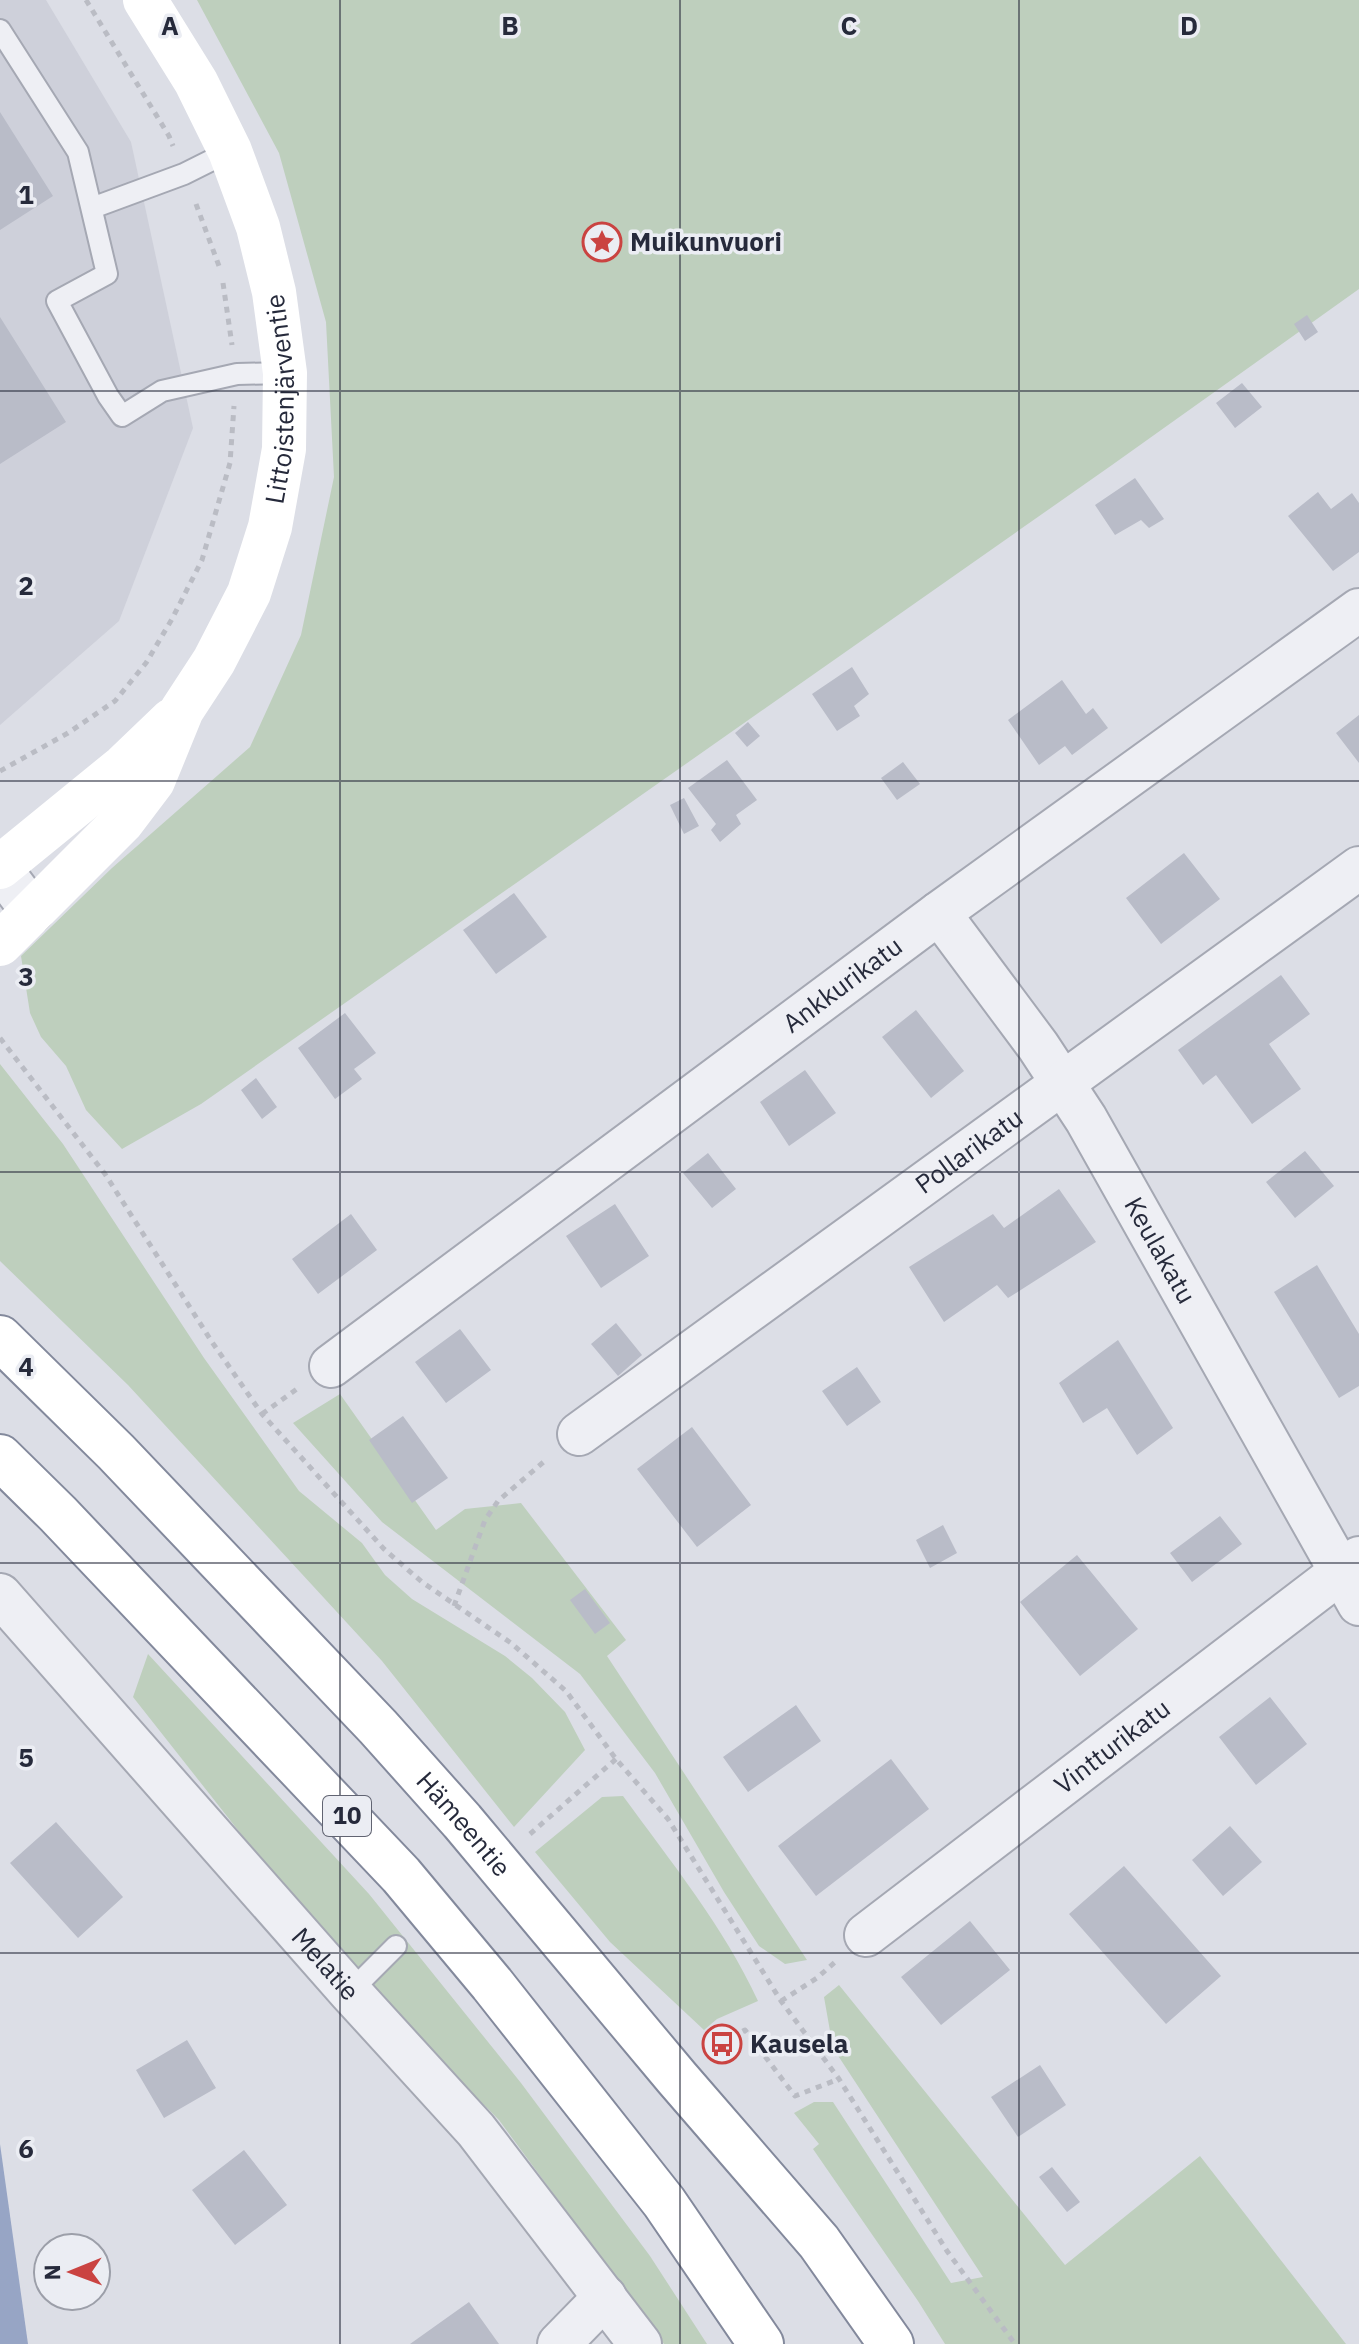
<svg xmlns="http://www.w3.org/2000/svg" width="1359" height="2344" font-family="'IBM Plex Sans',sans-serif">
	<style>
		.built { fill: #ced0da }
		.green { fill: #becfbd }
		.water { fill: #97a5c5 }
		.building { fill: #b9bcc8 }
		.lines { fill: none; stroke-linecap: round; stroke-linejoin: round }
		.lane-casing { stroke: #a5a8b3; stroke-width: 24 }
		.street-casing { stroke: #a5a8b3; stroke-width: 46 }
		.highway-casing { stroke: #83899c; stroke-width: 48 }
		.path { stroke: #babcc4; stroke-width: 5; stroke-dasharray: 6 6; stroke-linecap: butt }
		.lane { stroke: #eeeff4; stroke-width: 20 }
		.street { stroke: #eeeff4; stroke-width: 42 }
		.secondary { stroke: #fff; stroke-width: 44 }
		.highway { stroke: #fff; stroke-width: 44 }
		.grid { fill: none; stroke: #262a3b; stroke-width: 2; stroke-opacity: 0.55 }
		.labels { text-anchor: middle; stroke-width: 7; stroke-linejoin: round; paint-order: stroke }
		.shield { fill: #ebedf3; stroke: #616472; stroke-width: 2 }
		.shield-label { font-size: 24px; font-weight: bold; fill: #262a3b }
		.poi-label { font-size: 26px; font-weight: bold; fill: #262a3b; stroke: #ebedf3; text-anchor: start }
		.street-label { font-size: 26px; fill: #262a3b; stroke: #ebedf3 }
		.grid-label { font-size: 26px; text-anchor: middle; font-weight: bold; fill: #262a3b; stroke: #ebedf3; stroke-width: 7; stroke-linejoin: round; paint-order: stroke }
	</style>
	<rect width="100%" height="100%" fill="#dcdee6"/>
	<path class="built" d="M0,0H46L131,142L193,428L119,621L0,725Z"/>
	<path class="green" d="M197,0H1359V289L1112,465L201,1104L122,1149L86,1110L66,1066L41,1037L30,1013L21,956L112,868L250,747L301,635L334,477L326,322L279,153Z
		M0,1064L63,1144L204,1358L299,1491L362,1543L385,1575L412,1599L505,1656L532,1678L565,1712L585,1750L514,1827L382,1661L128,1385L0,1261Z
		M340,1394L436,1530L465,1509L521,1503L626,1640L607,1656L807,1960L785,1964L759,1946L724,1892L655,1773L580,1674L382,1522L293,1423Z
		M148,1654L369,1894L521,2083L650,2256L707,2344H664L499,2120L342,1962L133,1697Z
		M623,1796C671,1862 724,1927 758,2001L717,2019L704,2030L610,1942L535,1852L602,1797Z
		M839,1985L1065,2265L1200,2156L1346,2344H945L918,2301L813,2149L819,2144L794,2113L814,2102H833L951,2283L983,2277L833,2048L824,1997Z"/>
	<path class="water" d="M0,2144L28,2344H0Z"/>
	<path class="building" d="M0,112L53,196L0,230Z
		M1307,315L1318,332L1305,341L1294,324Z
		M0,317L66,422L0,464Z
		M1242,383L1262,407L1235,428L1216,403Z
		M1135,478L1164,519L1149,528L1141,520L1115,535L1095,505Z
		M1318,492L1331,509L1352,493L1359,503V552L1333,571L1288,516Z
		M852,667L869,694L854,706L860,716L837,731L812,694Z
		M1062,680L1086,714L1093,708L1108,728L1072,755L1065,746L1039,765L1008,720Z
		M1359,715V763L1336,733Z
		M748,722L760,736L747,747L735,733Z
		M727,760L757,800L736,815L741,824L720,842L711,830L716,824L688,788Z
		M903,762L920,784L897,800L881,778Z
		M684,798L699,826L684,834L670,805Z
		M1184,853L1220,899L1161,944L1126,898Z
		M514,893L547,937L496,974L463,930Z
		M1281,975L1310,1014L1269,1044L1301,1089L1252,1124L1216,1075L1203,1085L1178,1050Z
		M916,1010L964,1071L931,1098L882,1037Z
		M345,1013L376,1053L354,1069L362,1079L335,1099L298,1048Z
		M805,1070L836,1113L789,1146L760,1102Z
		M256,1078L277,1107L262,1119L241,1090Z
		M1305,1151L1334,1186L1295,1218L1266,1182Z
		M708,1153L736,1189L712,1208L683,1173Z
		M1059,1189L1096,1242L1008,1298L997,1285L944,1322L909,1267L993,1214L1004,1228Z
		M615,1204L649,1256L601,1288L566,1236Z
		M351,1214L377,1250L318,1294L292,1259Z
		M1317,1265L1359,1334V1386L1339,1398L1274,1292Z
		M616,1323L642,1355L618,1376L591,1344Z
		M460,1329L491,1370L446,1403L415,1362Z
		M1118,1340L1173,1428L1137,1455L1107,1408L1083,1423L1059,1383Z
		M857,1367L881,1402L847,1426L822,1391Z
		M403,1416L448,1478L412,1503L369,1440Z
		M692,1427L751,1505L697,1547L637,1469Z
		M1220,1516L1242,1544L1192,1582L1170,1553Z
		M943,1525L957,1553L930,1568L916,1540Z
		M1077,1555L1138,1629L1080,1676L1020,1602Z
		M585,1589L610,1623L595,1634L570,1600Z
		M1270,1697L1307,1744L1256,1785L1219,1737Z
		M796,1705L821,1741L748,1792L723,1757Z
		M891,1759L929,1809L816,1896L778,1846Z
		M56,1822L123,1897L78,1938L10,1863Z
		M1230,1826L1262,1862L1223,1896L1192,1860Z
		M1124,1866L1221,1976L1166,2024L1069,1914Z
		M970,1921L1010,1970L941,2025L901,1977Z
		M187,2040L216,2088L164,2118L136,2070Z
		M1040,2065L1066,2105L1018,2137L991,2097Z
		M244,2150L287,2205L235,2245L192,2190Z
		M1052,2167L1080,2202L1067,2212L1039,2177Z
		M469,2302L499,2344H410Z"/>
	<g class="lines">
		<g class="lane-casing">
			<path id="lane" d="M0,30L78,152L107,274L57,301L108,396L122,416L162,391L237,374L285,373
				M92,208L184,174L230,151
				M350,1992L396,1946"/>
		</g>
		<g class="street-casing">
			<g id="street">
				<path d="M0,868L32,911"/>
				<path id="s1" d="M939,913L1038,1046L1086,1119L1359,1604"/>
				<path id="s2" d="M331,1366L939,913L1359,610"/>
				<path id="s3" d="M579,1434L1359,868"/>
				<path id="s4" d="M0,1595L350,1992L476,2130L640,2344"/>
				<path id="s5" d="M866,1935L1359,1558"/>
				<path d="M559,2344L605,2297"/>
			</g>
		</g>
		<g class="highway-casing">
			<g id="highway">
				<path id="s7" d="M0,1338L116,1452L378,1727L462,1821L677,2078L819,2242L891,2344"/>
				<path d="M0,1457L58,1514L401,1875L492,1984L664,2202L761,2344"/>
			</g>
		</g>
		<path class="path" d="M86,0L169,136L173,146
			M196,204L219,266
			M223,283L232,345
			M0,771L68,733L115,701L146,663L172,619L202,560L230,463L234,406
			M0,1038L105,1174L212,1342L262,1414L384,1549L422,1582L511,1643L566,1691L616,1759L668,1819L781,2001L839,2079L947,2251L1015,2344
			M262,1414L297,1389
			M454,1606L485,1520L498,1501L547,1459
			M530,1834L616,1759
			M781,2001L817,1978L835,1962
			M732,2037L745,2030L795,2096L839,2079"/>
		<use href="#lane" class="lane"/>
		<use href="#street" class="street"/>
		<g class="secondary">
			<path d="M0,867L124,766L172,720"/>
			<path id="s6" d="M0,944L122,822L153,781L182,710L214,661L249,593L270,527L284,449L285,373L274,292L258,227L230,151L196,82L145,0"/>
		</g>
		<use href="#highway" class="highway"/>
	</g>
	<path class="grid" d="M340,0V2344M680,0V2344M1019,0V2344M0,391H1359M0,781H1359M0,1172H1359M0,1563H1359M0,1953H1359"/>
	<defs>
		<g id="sight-ring" transform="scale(2)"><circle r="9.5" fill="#ebedf3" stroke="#ca4341" stroke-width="1.5"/><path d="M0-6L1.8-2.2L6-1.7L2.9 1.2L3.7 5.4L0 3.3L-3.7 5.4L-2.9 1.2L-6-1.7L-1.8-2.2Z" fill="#ca4341"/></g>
		<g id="bus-ring" transform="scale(2)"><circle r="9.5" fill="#ebedf3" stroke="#ca4341" stroke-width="1.5"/><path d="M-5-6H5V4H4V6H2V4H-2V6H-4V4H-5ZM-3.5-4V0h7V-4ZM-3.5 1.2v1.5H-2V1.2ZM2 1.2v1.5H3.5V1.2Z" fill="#ca4341"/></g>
	</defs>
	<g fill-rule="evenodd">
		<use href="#sight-ring" x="602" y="242"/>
		<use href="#bus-ring" x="722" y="2044"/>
	</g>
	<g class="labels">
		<rect class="shield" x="323" y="1796" width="48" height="40" rx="6"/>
		<g class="shield-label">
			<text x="347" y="1824">10</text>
		</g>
		<g class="poi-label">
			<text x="630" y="251">Muikunvuori</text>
			<text x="750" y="2053">Kausela</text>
		</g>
		<g class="street-label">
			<text dy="9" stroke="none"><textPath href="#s6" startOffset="634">Littoistenjärventie</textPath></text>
			<text dy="9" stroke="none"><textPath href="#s2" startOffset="638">Ankkurikatu</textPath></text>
			<text dy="9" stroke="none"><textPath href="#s3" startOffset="482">Pollarikatu</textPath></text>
			<text dy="9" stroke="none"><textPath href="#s1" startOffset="404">Keulakatu</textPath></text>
			<text dy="9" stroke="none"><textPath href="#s5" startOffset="310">Vintturikatu</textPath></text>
			<text dy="9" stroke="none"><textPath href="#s7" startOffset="672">Hämeentie</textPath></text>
			<text dy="9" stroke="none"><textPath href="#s4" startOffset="492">Melatie</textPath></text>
		</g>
	</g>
	<g class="grid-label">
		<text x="170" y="35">A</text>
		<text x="510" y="35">B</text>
		<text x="849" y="35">C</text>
		<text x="1189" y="35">D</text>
		<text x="26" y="204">1</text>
		<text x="26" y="595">2</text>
		<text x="26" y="986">3</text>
		<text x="26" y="1376">4</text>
		<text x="26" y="1767">5</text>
		<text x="26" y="2158">6</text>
	</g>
	<g transform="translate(72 2272) rotate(269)"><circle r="38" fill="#ebedf3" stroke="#9c9fa9" stroke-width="2"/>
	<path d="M0-6L14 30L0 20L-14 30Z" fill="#ca4341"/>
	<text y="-12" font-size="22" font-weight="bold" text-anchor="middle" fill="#262a3b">N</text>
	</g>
</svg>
